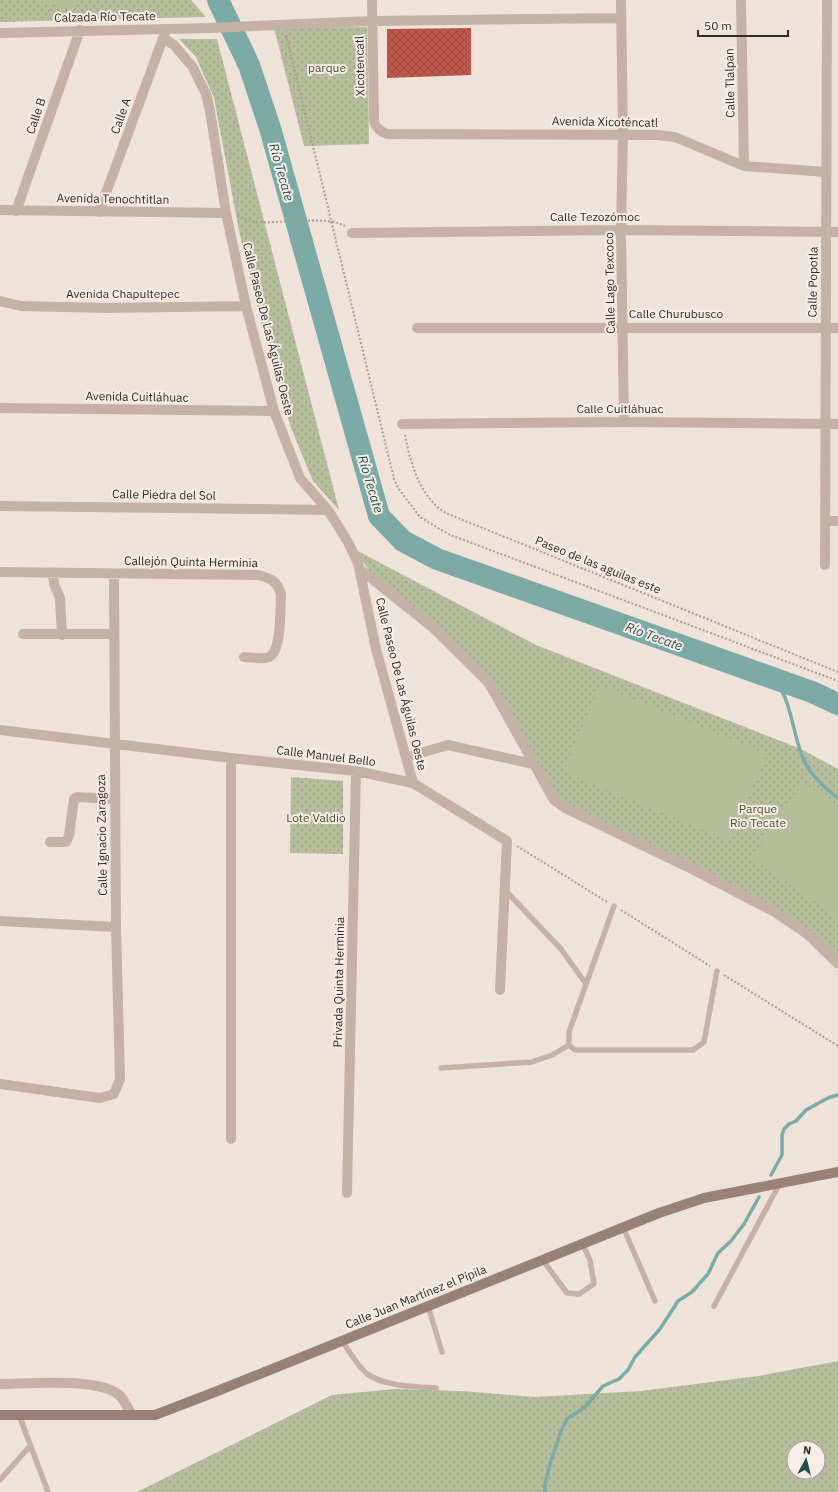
<svg xmlns="http://www.w3.org/2000/svg" width="838" height="1492" font-family="'IBM Plex Sans',sans-serif">
	<style>
		.grass { fill: url(#grass-dots); fill-rule: evenodd }
		.pitch { fill: #b5bd9b }
		.lines { fill: none; stroke-linecap: round; stroke-linejoin: round }
		.stream { stroke: #7baaa7; stroke-width: 3.5 }
		.river { stroke: #7baaa7; stroke-width: 22 }
		.building { fill: url(#building-cross-hatch) }
		.path { stroke: #b29b91; stroke-width: 2; stroke-dasharray: 2 2; stroke-linecap: butt }
		.lane { stroke: #c6b1a6; stroke-width: 5.5 }
		.street { stroke: #c6b1a6; stroke-width: 10 }
		.secondary { stroke: #998178; stroke-width: 10 }
		.labels { text-anchor: middle; stroke-width: 4; stroke-linejoin: round; paint-order: stroke }
		.street-label { font-size: 12px; fill: #332927; stroke: #f7ede5 }
		.park-label { font-size: 12px; fill: #464f2c; stroke: #f7ede5 }
		.water-label { font-size: 13px; font-style: italic; fill: #1f514f; stroke: #f7ede5 }
	</style>
	<defs>
		<pattern id="grass-dots" width="8" height="8" patternUnits="userSpaceOnUse"><rect width="8" height="8" fill="#b5bd9b"/><path d="M2 2h.1M6 6h.1" fill="none" stroke="#9ca286" stroke-width="1.8" stroke-linecap="round"/></pattern>
		<pattern id="building-cross-hatch" width="8" height="8" patternUnits="userSpaceOnUse"><rect width="8" height="8" fill="#bd594a"/><path d="M0 0l8 8M0 8l8-8" fill="none" stroke="#9a4a3e"/></pattern>
	</defs>
	<rect width="100%" height="100%" fill="#efe3d9"/>
	<path class="grass" d="M0,0H191L206,17L0,22Z
		M367,27L369,144L304,146L274,28Z
		M179,39H217L339,510L313,481L291,428L263,330L239,231L214,98L196,57Z
		M352,548L536,645L801,749L838,769V968L817,946L772,912L602,825L551,795L470,662L380,584Z
		M291,777L343,781V854L290,853Z
		M838,1361V1492H137L332,1395L395,1389L461,1391L534,1397L641,1391L758,1376ZM794,1448H818V1472H794Z"/>
	<path class="pitch" d="M29,0H76L74,9Z
		M600,685L767,754L730,841L563,772Z
		M803,782L838,806V918L751,858Z"/>
	<g class="lines">
		<path class="stream" d="M775,679C792,704 792,729 802,756C808,772 824,788 838,798
			M771,1175L782,1155V1135L784,1129L789,1124L796,1121L806,1110L828,1098L838,1095
			M545,1492V1484L550,1464L561,1431L567,1419L584,1408L603,1386L619,1379L628,1370L635,1357L660,1329L678,1301L692,1292L708,1274L718,1253L731,1241L744,1224L759,1197"/>
		<path class="river" d="M218,0L249,65L270,128L379,516L403,541L437,559L812,692L838,704"/>
	</g>
	<path class="building" d="M471,28V75L387,78V29Z"/>
	<g class="lines">
		<path class="path" d="M286,35L394,479L398,488L420,517L448,534L838,681
			M237,216C243,218 249,221 255,222C279,224 325,215 345,226
			M405,435C410,460 418,491 439,508C443,512 448,514 453,516L838,672
			M517,846L607,902
			M621,910L710,966
			M724,975L838,1046"/>
		<path class="lane" d="M504,889L561,949L586,984
			M614,906L569,1032V1045L575,1050H693L704,1042L717,971
			M441,1068L532,1062L552,1055L569,1045
			M623,1227L655,1301
			M542,1259L567,1293L579,1294L594,1284L590,1260L582,1243
			M428,1306L442,1352
			M714,1306L780,1183
			M342,1341C349,1351 357,1365 366,1373C382,1386 416,1387 436,1388
			M19,1415L48,1492
			M0,1480L30,1446"/>
		<path class="street" d="M372,0L374,121C376,128 380,131 387,134L657,135L675,137L744,166L826,172
			M621,0L623,134L621,230L624,422
			M741,0L744,166
			M0,33L210,28L372,21L621,18
			M163,38L174,45L192,66L206,94L210,111L226,213L246,306L274,411L300,478L328,510L348,542L358,563L376,649L413,783
			M0,210L226,213
			M16,211L80,30
			M99,212L165,33
			M352,233L621,230L838,232
			M0,301L21,306L107,308L246,306
			M417,328H838
			M0,408L274,411
			M402,424L624,422L838,424
			M0,506L328,510
			M825,521H838
			M825,565L827,0
			M361,570L431,626L489,683L554,800L565,808L692,869L775,912L806,933L838,964
			M0,572L258,575C271,578 278,582 281,595C280,608 282,652 269,657C262,660 252,657 244,657
			M53,573L54,584L60,598L62,635
			M23,634H114
			M0,730L231,758L356,771L413,783L507,841L500,990
			M407,757L448,745L533,764
			M50,842H66L69,836L74,799L77,797L115,799
			M0,921L116,927
			M0,1084L100,1098L114,1094L120,1079L116,927L114,574
			M231,1139V758
			M347,1193L356,771
			M0,1384C27,1384 98,1377 119,1395C124,1399 128,1409 132,1415"/>
		<path class="secondary" d="M0,1415H155L215,1392L659,1213L704,1198L838,1172"/>
	</g>
	<g class="labels">
		<g class="street-label">
			<text transform="translate(105 17) rotate(-1)" y="4">Calzada Río Tecate</text>
			<text transform="translate(360 66) rotate(-91)" y="4">Xicotencatl</text>
			<text transform="translate(730 83) rotate(-91)" y="4">Calle Tlalpan</text>
			<text transform="translate(36 116) rotate(-71)" y="4">Calle B</text>
			<text transform="translate(121 116) rotate(-70)" y="4">Calle A</text>
			<text transform="translate(605 122) rotate(1)" y="4">Avenida Xicoténcatl</text>
			<text transform="translate(113 199) rotate(1)" y="4">Avenida Tenochtitlan</text>
			<text x="595" y="221">Calle Tezozómoc</text>
			<text transform="translate(813 282) rotate(-89)" y="4">Calle Popotla</text>
			<text transform="translate(610 283) rotate(-91)" y="4">Calle Lago Texcoco</text>
			<text x="123" y="298">Avenida Chapultepec</text>
			<text x="676" y="318">Calle Churubusco</text>
			<text transform="translate(268 329) rotate(76)" y="4">Calle Paseo De Las Águilas Oeste</text>
			<text transform="translate(137 397) rotate(1)" y="4">Avenida Cuitláhuac</text>
			<text x="620" y="413">Calle Cuitláhuac</text>
			<text transform="translate(164 495) rotate(1)" y="4">Calle Piedra del Sol</text>
			<text transform="translate(191 562) rotate(1)" y="4">Callejón Quinta Herminia</text>
			<text transform="translate(598 565) rotate(22)" y="4">Paseo de las aguilas este</text>
			<text transform="translate(401 684) rotate(76)" y="4">Calle Paseo De Las Águilas Oeste</text>
			<text transform="translate(326 756) rotate(7)" y="4">Calle Manuel Bello</text>
			<text transform="translate(102 835) rotate(-91)" y="4">Calle Ignacio Zaragoza</text>
			<text transform="translate(339 982) rotate(-89)" y="4">Privada Quinta Herminia</text>
			<text transform="translate(416 1297) rotate(-22)" y="4">Calle Juan Martínez el Pípila</text>
		</g>
		<g class="park-label">
			<text x="327" y="72">parque</text>
			<text x="758" y="813">Parque<tspan x="758" dy="14">Rio Tecate</tspan></text>
			<text x="316" y="822">Lote Valdio</text>
		</g>
		<g class="water-label">
			<text transform="translate(282 172) rotate(74)" y="5">Río Tecate</text>
			<text transform="translate(371 484) rotate(73)" y="5">Río Tecate</text>
			<text transform="translate(654 636) rotate(20)" y="5">Río Tecate</text>
		</g>
	</g>
	<g transform="translate(806 1460) rotate(7)"><circle r="19" fill="#f7ede5" stroke="#a99f99"/>
	<path d="M0-3L7 15L0 10L-7 15Z" fill="#1f514f"/>
	<text y="-6" font-size="11" font-weight="bold" text-anchor="middle" fill="#332927">N</text>
	</g>
	<path d="M698 30v6h90v-6" fill="none" stroke="#332927" stroke-width="2"/>
	<text x="704" y="30" font-size="12" fill="#332927" stroke="#f7ede5" stroke-width="3" paint-order="stroke">50 m</text>
</svg>
